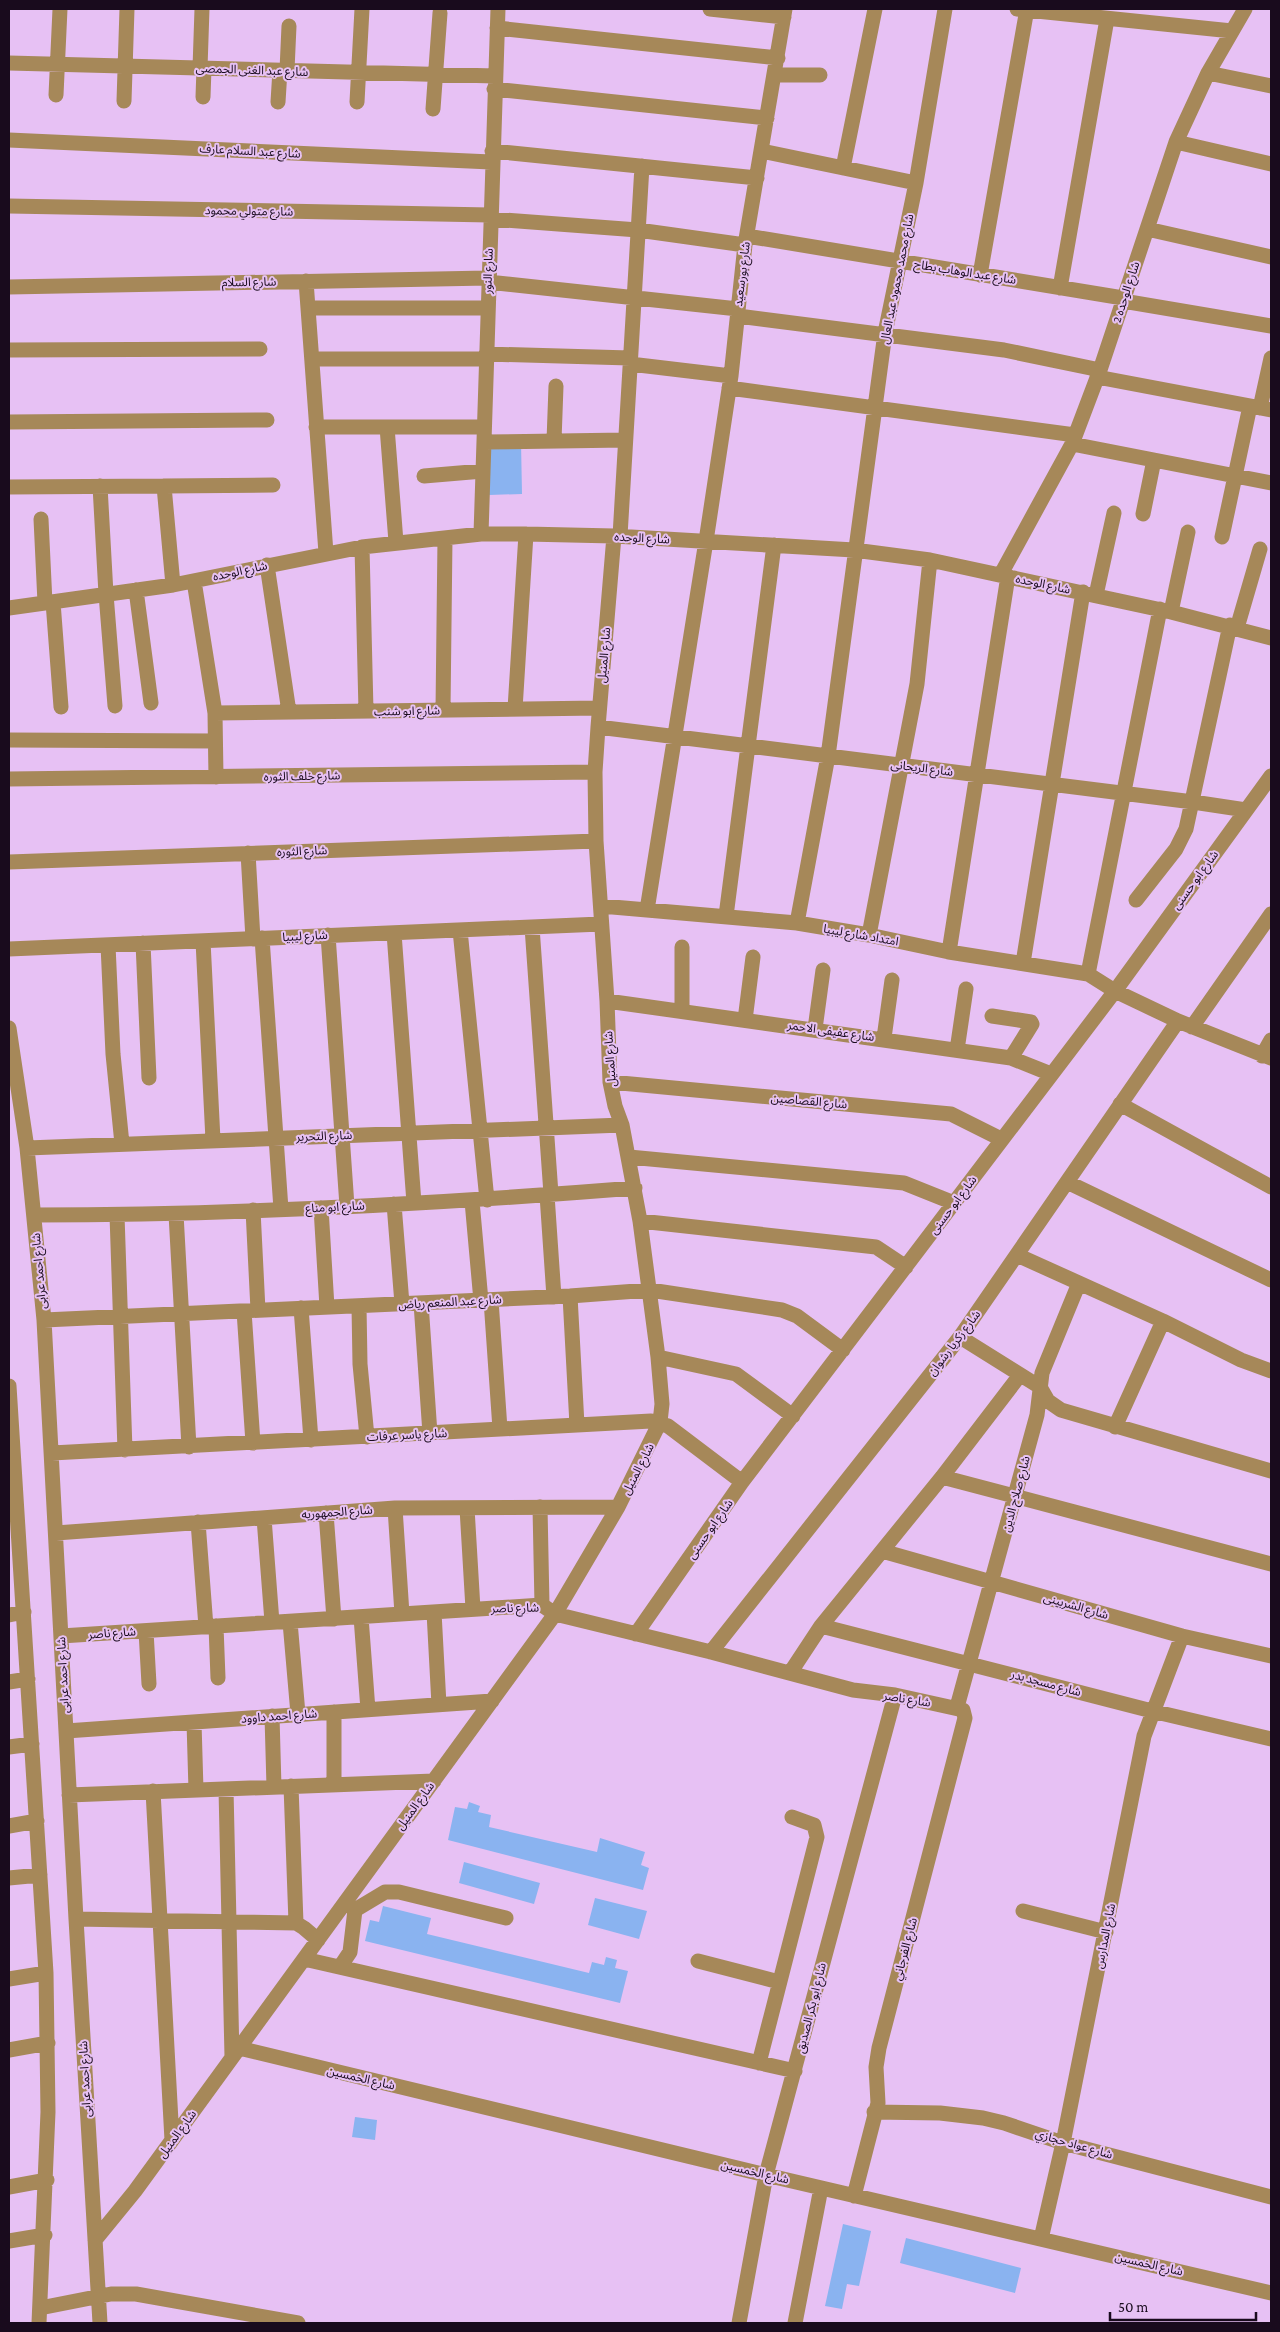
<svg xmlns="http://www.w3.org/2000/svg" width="1280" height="2332" font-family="'Crimson Pro','Noto Sans Arabic',serif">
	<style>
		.building { fill: #8ab3f0 }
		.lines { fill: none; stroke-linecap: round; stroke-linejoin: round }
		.minor { stroke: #a68859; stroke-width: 15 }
		.labels { text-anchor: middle; stroke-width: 4; stroke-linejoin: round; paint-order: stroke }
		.street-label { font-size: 12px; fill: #190b1d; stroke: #e7c1f4 }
	</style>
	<rect width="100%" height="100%" fill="#e7c1f4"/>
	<path class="building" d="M521,442L522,494L489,495V443Z
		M469,1802L480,1806L478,1812L491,1815L489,1827L597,1852L600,1838L645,1852L641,1865L649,1868L643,1890L448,1840L455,1807L467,1809Z
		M464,1862L540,1883L534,1904L459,1883Z
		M595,1898L647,1911L639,1939L588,1925Z
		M383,1906L431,1918L427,1934L589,1973L592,1962L604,1965L606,1957L617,1960L615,1968L628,1971L620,2003L365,1941L370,1920L379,1922Z
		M355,2117L377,2120L375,2140L352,2137Z
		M843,2224L871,2231L859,2286L847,2284L842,2309L825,2306Z
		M906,2238L1021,2268L1015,2293L900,2263Z"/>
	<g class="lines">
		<path class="minor" d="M710,9L784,17
			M1017,9L1232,31
			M497,28L778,58
			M9,63L495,76
			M200,68L202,9
			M287,70L289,26
			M1208,73L1271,86
			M775,75H820
			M494,89L767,118
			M56,95L60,9
			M203,97L204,68
			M124,101L127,9
			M278,102L280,70
			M357,102L362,9
			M433,109L440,13
			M9,140L491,162
			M1176,142L1271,164
			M492,151L757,178
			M762,151L916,183
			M843,168L875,9
			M9,206L490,215
			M490,219L638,230L745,245
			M1147,229L1271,257
			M747,236L1123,298
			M980,275L1027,9
			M306,281L326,553
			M488,282L738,309
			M9,287L488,278
			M1060,288L1107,19
			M1123,301L1271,326
			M308,308H487
			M738,316L1004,350L1100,370
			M9,350L260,349
			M486,354L630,358
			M312,359H486
			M630,364L731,376
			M1097,377L1271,410
			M729,388L1075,435
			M1260,408L1271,358
			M9,422L267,420
			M316,427H484
			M387,427L396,542
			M554,441L556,386
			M484,442L625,440
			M1072,444L1271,483
			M424,476L483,471
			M100,486L106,594L115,706
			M9,487L164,486
			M1143,514L1154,460
			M41,519L45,603
			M481,534L498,9
			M620,536L642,166
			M1222,537L1250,406
			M362,547L366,711
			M267,565L289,712
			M1001,574L1072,444L1100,370L1176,142L1208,73L1245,9
			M194,581L215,713L216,777
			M173,585L164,486L273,485
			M136,590L151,703
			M1096,595L1114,513
			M53,602L61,707
			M9,608L173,585L362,547L481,534H526L614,536L854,550L930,560L1171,612L1271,638
			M1171,612L1188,532
			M1237,628L1260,549
			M515,709L526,534
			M443,710L445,538
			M215,713L599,708
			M598,727L1193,802L1246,810
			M9,740L215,741
			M9,779L595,772
			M248,853L253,939
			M9,862L596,841
			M1136,900L1176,849L1186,829L1230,625
			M601,906L797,923L869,935L949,952L1088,974L1115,991L1178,1021L1271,1058
			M647,910L706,541L731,376L745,245L785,9
			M726,916L774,545
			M797,923L828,756L885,333L916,183L945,9
			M532,927L551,1194
			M460,930L487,1200
			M394,933L414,1203
			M328,935L347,1206
			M869,935L917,684L930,560
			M262,938L281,1209
			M203,941L213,1140
			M143,943L149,1078
			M108,945L113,1054L122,1144
			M682,947V1011
			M9,949L601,924
			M949,952L1008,576
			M1023,963L1083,592
			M1088,974L1160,609
			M607,1001L1011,1058L1051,1074
			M992,1016L1031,1022L1032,1024L1011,1058
			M745,1020L753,957
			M1192,1027L1271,914
			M9,1028L27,1148L44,1320L76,1919L100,2323
			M815,1029L823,970
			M884,1038L892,980
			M957,1050L966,989
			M1262,1056L1271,1040
			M610,1082L951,1114L1001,1139
			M1120,1104L1271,1187
			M27,1148L622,1125
			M629,1157L904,1183L954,1203
			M1067,1182L1271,1280
			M547,1195L554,1297
			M472,1201L481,1301
			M394,1204L402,1304
			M321,1208L327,1307
			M253,1210L258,1310
			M176,1214L189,1447
			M34,1215C235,1215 435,1204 635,1188
			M117,1215L125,1450
			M640,1221L876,1247L906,1267
			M1017,1255L1163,1321L1241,1360L1271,1371
			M570,1296L577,1425
			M491,1300L500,1429
			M421,1303L430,1434
			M359,1306L360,1364L367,1437
			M301,1308L311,1440
			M244,1311L253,1443
			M44,1320L570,1296L650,1290L782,1310L797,1316L843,1350
			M960,1337L1040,1387L1048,1401L1061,1410L1271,1471
			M658,1357L736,1374L793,1416
			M9,1386L46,1973L48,2112L39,2323
			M1115,1427L1163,1321
			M52,1453L651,1421L668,1426L742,1482
			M942,1477L1271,1564
			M540,1507L542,1605
			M395,1508L402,1614
			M467,1508L473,1609
			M326,1513L334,1619
			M264,1518L272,1622
			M198,1522L206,1627
			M56,1533L395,1508L618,1507
			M882,1551L1182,1636L1271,1656
			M434,1612L439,1705
			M9,1615L24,1612
			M361,1617L368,1710
			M290,1622L298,1714
			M216,1626L218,1678
			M821,1626L1152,1711L1271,1739
			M146,1631L149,1684
			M636,1634L742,1482L1115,991L1271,776
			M61,1636L542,1605L555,1614L711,1652L853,1690L895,1695L963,1710L965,1718L879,2048L876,2067L878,2103L854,2196
			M711,1652L960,1337L1178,1021
			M790,1673L821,1626L942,1477L1020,1375
			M9,1682L28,1679
			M957,1707L1037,1415L1042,1373L1079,1283
			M334,1712V1785
			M272,1716L274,1787
			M194,1722L196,1790
			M66,1731L492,1701
			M9,1747L32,1744
			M291,1786L296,1923
			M226,1789L232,2057
			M153,1791L172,2140
			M69,1795L434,1781
			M9,1826L37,1821
			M9,1878L40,1875
			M1023,1911L1106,1932
			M76,1919L296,1923L304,1928L318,1940
			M304,1959L795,2071
			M698,1961L779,1982
			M340,1967L350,1952L355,1910L385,1892H399L506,1918
			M9,1979L46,1973
			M239,2048L766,2175L1271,2293
			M9,2050L48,2043
			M759,2063L817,1837L814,1825L792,1817
			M874,2112L940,2113L983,2118L1004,2123L1063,2143L1271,2197
			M9,2187L47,2180
			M1041,2239L1063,2143L1144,1736L1182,1636
			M95,2240L135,2191L555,1614L618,1507L660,1422L662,1404L658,1357L640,1221L622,1125L615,1106L610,1082L607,1001L596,841L595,772L598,727L614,536
			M9,2241L45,2235
			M40,2308L111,2294H136L298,2323
			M739,2323L766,2175L895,1695
			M795,2323L821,2188"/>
	</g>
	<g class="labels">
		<g class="street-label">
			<text transform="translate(252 70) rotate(2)" y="4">شارع عبد الغنى الجمصى</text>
			<text transform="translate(250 151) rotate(3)" y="4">شارع عبد السلام عارف</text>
			<text transform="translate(249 211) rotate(1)" y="4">شارع متولي محمود</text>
			<text transform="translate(488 271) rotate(-88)" y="4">شارع النور</text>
			<text transform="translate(965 272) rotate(9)" y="4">شارع عبد الوهاب بطاح</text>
			<text transform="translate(742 274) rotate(-83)" y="4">شارع بورسعيد</text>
			<text transform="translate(897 279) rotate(-79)" y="4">شارع محمد محمود عبد العال</text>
			<text transform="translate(249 282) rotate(-1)" y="4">شارع السلام</text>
			<text transform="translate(1126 292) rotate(-72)" y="4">شارع الوحده 2</text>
			<text transform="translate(642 538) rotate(3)" y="4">شارع الوحده</text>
			<text transform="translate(240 571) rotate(-12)" y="4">شارع الوحده</text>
			<text transform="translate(1043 584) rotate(12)" y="4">شارع الوحده</text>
			<text transform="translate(604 655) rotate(-85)" y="4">شارع المنيل</text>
			<text transform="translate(407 711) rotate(-1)" y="4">شارع ابو شنب</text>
			<text transform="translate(922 768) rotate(7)" y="4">شارع الريحانى</text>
			<text transform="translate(302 776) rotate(-1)" y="4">شارع خلف الثوره</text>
			<text transform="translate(302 851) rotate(-2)" y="4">شارع الثوره</text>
			<text transform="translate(1195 880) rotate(-54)" y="4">شارع ابو حسنى</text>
			<text transform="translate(861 935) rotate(10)" y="4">امتداد شارع ليبيا</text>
			<text transform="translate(305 936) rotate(-3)" y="4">شارع ليبيا</text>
			<text transform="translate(831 1031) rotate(8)" y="4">شارع عفيفى الاحمر</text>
			<text transform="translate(610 1059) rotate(-94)" y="4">شارع المنيل</text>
			<text transform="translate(809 1101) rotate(5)" y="4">شارع القصاصين</text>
			<text transform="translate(324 1136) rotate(-2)" y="4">شارع التحرير</text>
			<text transform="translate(953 1205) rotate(-53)" y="4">شارع ابو حسنى</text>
			<text transform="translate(335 1207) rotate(-3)" y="4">شارع ابو مناع</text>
			<text transform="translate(39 1271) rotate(-95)" y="4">شارع احمد عرابى</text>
			<text transform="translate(450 1302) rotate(-3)" y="4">شارع عبد المنعم رياض</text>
			<text transform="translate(954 1343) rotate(-53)" y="4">شارع زكريا رشوان</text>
			<text transform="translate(407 1435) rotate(-3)" y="4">شارع ياسر عرفات</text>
			<text transform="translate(638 1469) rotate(-63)" y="4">شارع المنيل</text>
			<text transform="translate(1016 1494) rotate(-75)" y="4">شارع صلاح الدين</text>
			<text transform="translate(337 1512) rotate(-4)" y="4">شارع الجمهوريه</text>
			<text transform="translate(710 1529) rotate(-55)" y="4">شارع ابو حسنى</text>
			<text transform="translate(1076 1606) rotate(16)" y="4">شارع الشربينى</text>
			<text transform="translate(515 1608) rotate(-1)" y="4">شارع ناصر</text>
			<text transform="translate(112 1633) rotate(-4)" y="4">شارع ناصر</text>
			<text transform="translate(63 1675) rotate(-93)" y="4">شارع احمد عرابى</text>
			<text transform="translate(1046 1683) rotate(15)" y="4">شارع مسجد بدر</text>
			<text transform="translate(907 1699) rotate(9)" y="4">شارع ناصر</text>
			<text transform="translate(279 1716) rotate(-4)" y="4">شارع احمد داوود</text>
			<text transform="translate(415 1806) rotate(-54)" y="4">شارع المنيل</text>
			<text transform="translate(1105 1936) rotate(-79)" y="4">شارع المدارس</text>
			<text transform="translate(905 1949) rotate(-75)" y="4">شارع الفرجاني</text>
			<text transform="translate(811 2008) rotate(-76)" y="4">شارع ابو بكر الصديق</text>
			<text transform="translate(361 2078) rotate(13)" y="4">شارع الخمسين</text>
			<text transform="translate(85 2079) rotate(-93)" y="4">شارع احمد عرابى</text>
			<text transform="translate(177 2134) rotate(-54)" y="4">شارع المنيل</text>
			<text transform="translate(1074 2144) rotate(16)" y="4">شارع عواد حجازي</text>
			<text transform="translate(755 2172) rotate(13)" y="4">شارع الخمسين</text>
			<text transform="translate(1149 2264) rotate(13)" y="4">شارع الخمسين</text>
		</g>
	</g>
	<rect width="1280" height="2332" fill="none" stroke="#190b1d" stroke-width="20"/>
	<path d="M1110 2312v8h146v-8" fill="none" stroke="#190b1d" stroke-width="2.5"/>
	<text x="1118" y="2312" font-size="15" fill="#190b1d" stroke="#e7c1f4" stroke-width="4" paint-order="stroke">50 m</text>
</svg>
